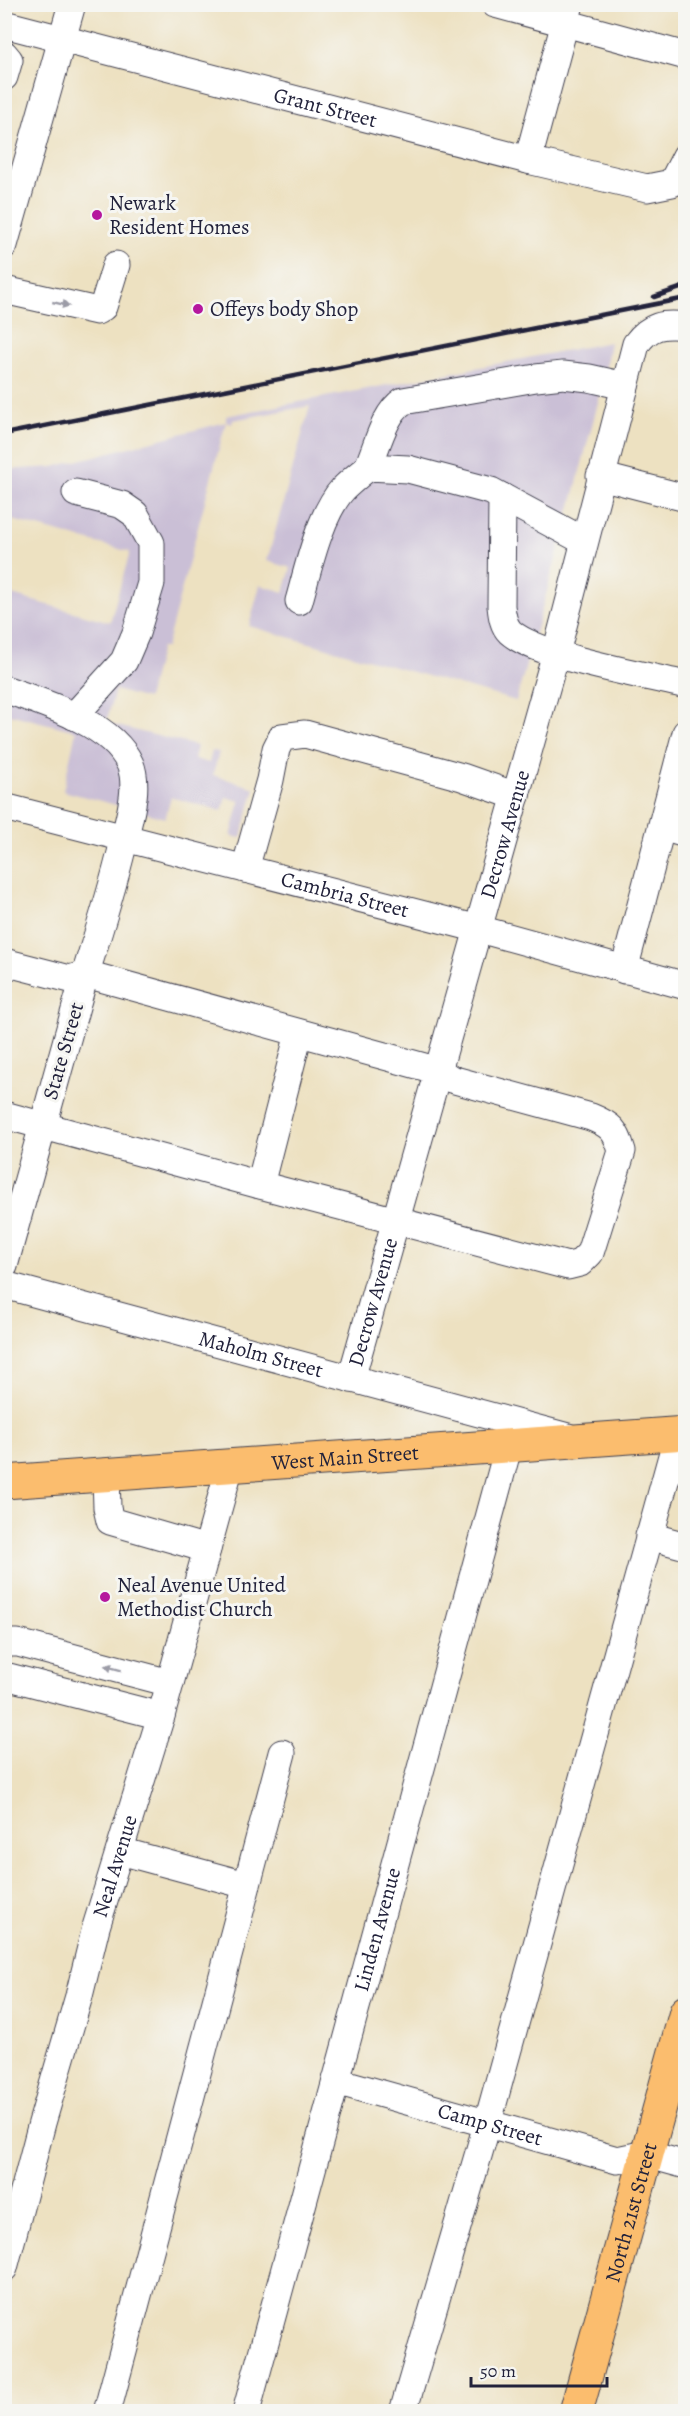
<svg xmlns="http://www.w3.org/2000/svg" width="690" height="2416" font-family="Alegreya,serif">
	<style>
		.industrial { fill: #cabfd6 }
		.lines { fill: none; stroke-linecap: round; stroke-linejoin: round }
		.minor-casing { stroke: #403f4f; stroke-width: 29 }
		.major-casing { stroke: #403f4f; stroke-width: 35 }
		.minor { stroke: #fff; stroke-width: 27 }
		.major { stroke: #fbbd6e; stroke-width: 33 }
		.rail { stroke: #22223b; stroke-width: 4.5 }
		.oneway { fill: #9c9ca7 }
		.poi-dot { fill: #b5179e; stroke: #f6f6f2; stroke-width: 2 }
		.labels { text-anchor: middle; stroke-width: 6; stroke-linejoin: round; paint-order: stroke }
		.street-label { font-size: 21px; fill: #22223b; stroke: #f6f6f2 }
		.poi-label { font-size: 21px; fill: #22223b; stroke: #f6f6f2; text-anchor: start }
	</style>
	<rect width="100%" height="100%" fill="#f6f6f2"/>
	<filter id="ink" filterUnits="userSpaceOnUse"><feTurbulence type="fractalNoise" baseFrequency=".0167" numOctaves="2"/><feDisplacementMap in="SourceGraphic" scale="12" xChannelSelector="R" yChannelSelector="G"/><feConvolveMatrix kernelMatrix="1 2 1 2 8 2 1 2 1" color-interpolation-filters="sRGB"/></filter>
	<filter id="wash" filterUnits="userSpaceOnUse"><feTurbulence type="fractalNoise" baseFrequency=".008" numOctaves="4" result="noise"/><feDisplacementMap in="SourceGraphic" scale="24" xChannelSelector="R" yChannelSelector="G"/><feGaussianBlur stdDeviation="1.35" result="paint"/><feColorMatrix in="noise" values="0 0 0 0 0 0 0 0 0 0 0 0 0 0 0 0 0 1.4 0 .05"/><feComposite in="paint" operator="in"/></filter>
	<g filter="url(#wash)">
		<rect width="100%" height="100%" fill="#ede1c1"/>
		<path class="industrial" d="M610,342L601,391L573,498L516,701L249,626L260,585L284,592L291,568L267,561L310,406L233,420L232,424L226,422L166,648H161L147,699L115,690L106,723L197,746L194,759L209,763L212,751L219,752L213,775L255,788L241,838L231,836L240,801L226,797L222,811L171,797L165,818L63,791L76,731L5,713L4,606L8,594L110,622L130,552L5,518L4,470L53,467L226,422V416Z"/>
	</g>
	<g filter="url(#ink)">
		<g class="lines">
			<g class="minor-casing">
				<g id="minor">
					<path d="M495,4L686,56"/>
					<path id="s1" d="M4,24L528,160L647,188L672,183L686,156"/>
					<path d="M4,54L9,60L4,77"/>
					<path d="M528,160L570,4"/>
					<path d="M4,245L72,4"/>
					<path d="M4,290L97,311L103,307L116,265"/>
					<path d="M368,467C377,447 384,414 403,401L536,378L563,375L589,378L625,386"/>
					<path d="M600,476L686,498"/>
					<path d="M502,497L501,606C502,615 503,625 510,632C538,657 645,675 686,685"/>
					<path d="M299,601C308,569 320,514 343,489C351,481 360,474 368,467L408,469L491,491L584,541"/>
					<path d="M4,689C44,703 112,723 130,764C139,785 130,815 125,836C114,886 97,936 82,985C56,1078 30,1172 4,1266"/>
					<path d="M74,716L124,661L136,633L151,583V543L135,514L122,505L76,493"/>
					<path id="s2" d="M4,807L479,929L686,986"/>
					<path d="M662,827L686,834"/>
					<path d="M245,869L270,780L276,749L282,737L305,734L462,777L516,796"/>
					<path d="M4,962L70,979L86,974L439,1071L451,1079L591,1117C611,1125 616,1130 622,1151L590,1253L580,1263L568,1266L260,1185L4,1115"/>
					<path d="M624,970L686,733"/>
					<path d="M260,1185L299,1033"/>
					<path id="s3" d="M4,1285L568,1437"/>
					<path id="s4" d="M351,1379L556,653L636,344C650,325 663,323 686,326"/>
					<path d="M106,1475L107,1508L110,1521L207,1549"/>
					<path d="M649,1536L686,1546"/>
					<path d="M4,1643H18L170,1683"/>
					<path d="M9,1677L161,1716"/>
					<path d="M120,1851L246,1885"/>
					<path id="s5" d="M336,2081L617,2160L646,2154L686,2165"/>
					<path id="s6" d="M4,2268L42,2123L79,1996L96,1927L161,1716L230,1466"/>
					<path d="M107,2412L282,1753"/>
					<path id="s7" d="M246,2412L508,1448"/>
					<path d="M403,2412L487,2125L678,1434"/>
				</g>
			</g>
			<g class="major-casing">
				<g id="major">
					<path id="s8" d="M4,1482L686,1433"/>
					<path id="s9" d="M576,2412L686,2012"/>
				</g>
			</g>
			<use href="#minor" class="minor"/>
			<use href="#major" class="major"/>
			<path class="rail" d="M654,297L686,286
				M4,434L686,298"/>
		</g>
		<defs><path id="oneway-solid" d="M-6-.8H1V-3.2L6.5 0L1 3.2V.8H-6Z" transform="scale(1.5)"/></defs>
		<g class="oneway">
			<use href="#oneway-solid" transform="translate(61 304) rotate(13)"/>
			<use href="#oneway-solid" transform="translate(113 1668) rotate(-165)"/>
		</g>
	</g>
	<g class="poi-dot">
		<circle cx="97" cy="215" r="6"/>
		<circle cx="198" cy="309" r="6"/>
		<circle cx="105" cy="1597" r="6"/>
	</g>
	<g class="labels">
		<g class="street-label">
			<text dy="7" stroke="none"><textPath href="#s1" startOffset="332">Grant Street</textPath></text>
			<text dy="7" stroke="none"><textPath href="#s4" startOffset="566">Decrow Avenue</textPath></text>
			<text dy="7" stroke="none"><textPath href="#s2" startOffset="352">Cambria Street</textPath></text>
			<text transform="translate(63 1051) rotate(-74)" y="7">State Street</text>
			<text dy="7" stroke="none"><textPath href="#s4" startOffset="80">Decrow Avenue</textPath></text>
			<text dy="7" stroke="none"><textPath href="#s3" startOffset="266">Maholm Street</textPath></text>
			<text dy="7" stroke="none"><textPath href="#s8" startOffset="342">West Main Street</textPath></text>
			<text dy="7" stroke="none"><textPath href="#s6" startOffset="417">Neal Avenue</textPath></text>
			<text dy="7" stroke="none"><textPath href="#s7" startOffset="500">Linden Avenue</textPath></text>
			<text dy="7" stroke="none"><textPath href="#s5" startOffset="160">Camp Street</textPath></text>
			<text dy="7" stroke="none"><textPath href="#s9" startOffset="207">North 21st Street</textPath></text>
		</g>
		<g class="poi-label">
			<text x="109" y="210">Newark<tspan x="109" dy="24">Resident Homes</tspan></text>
			<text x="210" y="316">Offeys body Shop</text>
			<text x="117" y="1592">Neal Avenue United<tspan x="117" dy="24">Methodist Church</tspan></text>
		</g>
	</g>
	<rect width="690" height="2416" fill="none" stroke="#f6f6f2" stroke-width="24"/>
	<path d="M471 2377v9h136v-9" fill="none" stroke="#22223b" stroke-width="3"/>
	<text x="480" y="2377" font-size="18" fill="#22223b" stroke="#f6f6f2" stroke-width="4.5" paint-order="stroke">50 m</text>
</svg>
